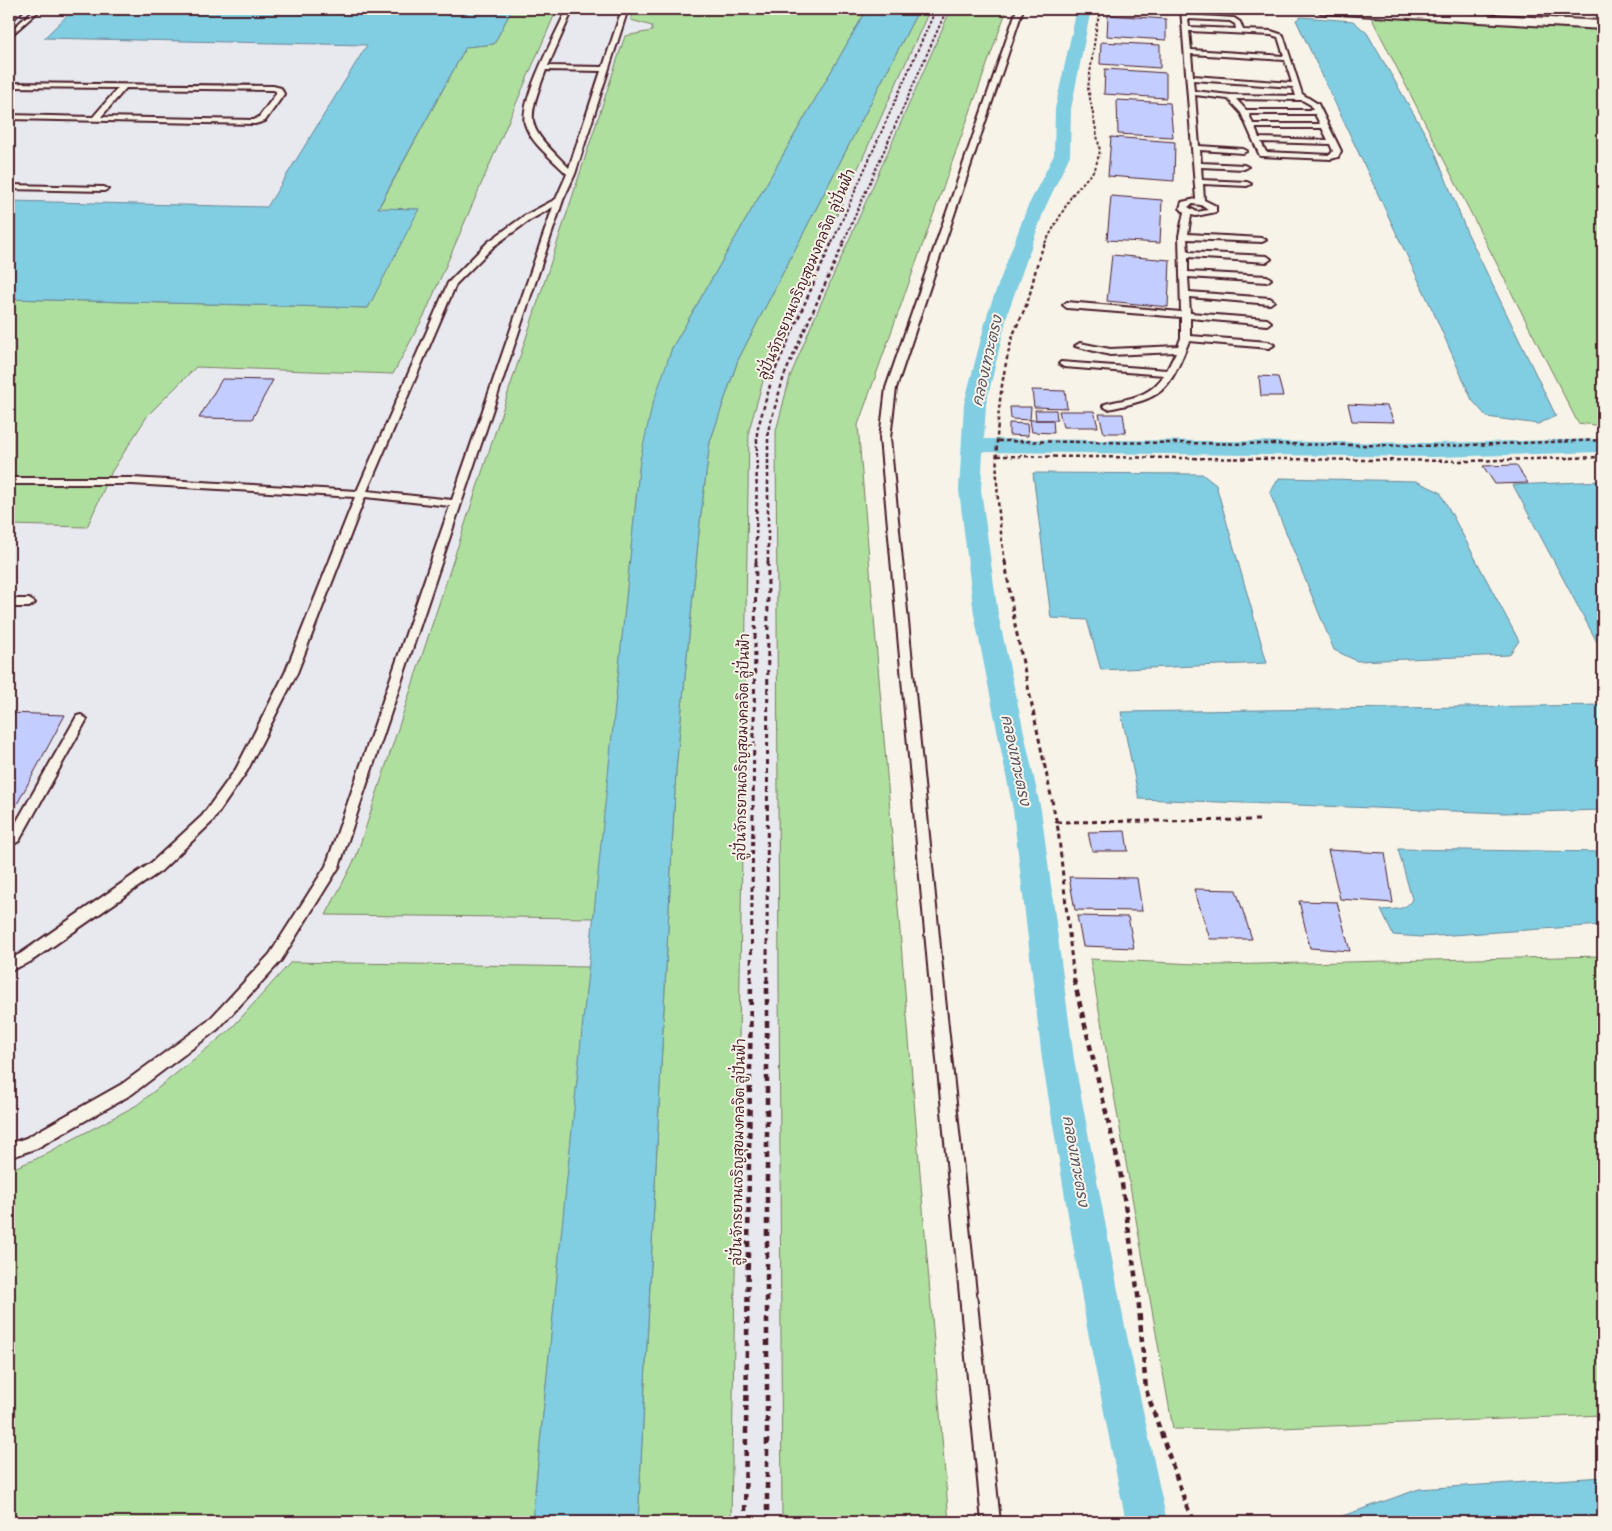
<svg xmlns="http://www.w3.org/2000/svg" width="1612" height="1531" font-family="'Balsamiq Sans','Playpen Sans Thai',sans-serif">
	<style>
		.built { fill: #e8e8ef }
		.green { fill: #aedf9f; stroke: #7c7f65 }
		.water { fill: #81cde1; stroke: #6b8798 }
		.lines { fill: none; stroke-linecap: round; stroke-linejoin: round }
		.canal { fill: #81cde1; fill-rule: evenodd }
		.building { fill: #c4cdff; stroke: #4a1f2b }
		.service-casing { stroke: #4a1f2b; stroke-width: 4 }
		.minor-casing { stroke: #4a1f2b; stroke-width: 4 }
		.path-far3 { stroke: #4a1f2b; stroke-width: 2; stroke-dasharray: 3 2; stroke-linecap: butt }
		.path-far2 { stroke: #4a1f2b; stroke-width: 2.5; stroke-dasharray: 4 3; stroke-linecap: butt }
		.path-far1 { stroke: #4a1f2b; stroke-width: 3; stroke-dasharray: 5 4; stroke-linecap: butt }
		.path { stroke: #4a1f2b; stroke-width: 4.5; stroke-dasharray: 6 5; stroke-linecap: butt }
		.service { fill: #f7f3e8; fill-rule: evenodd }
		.minor { fill: #f7f3e8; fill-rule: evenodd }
		.labels { text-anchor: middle; stroke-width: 4; stroke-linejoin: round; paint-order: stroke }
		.street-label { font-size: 14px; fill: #4a1f2b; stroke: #f7f3e8 }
		.water-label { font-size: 15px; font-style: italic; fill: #5a5362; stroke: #f7f3e8 }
	</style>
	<rect width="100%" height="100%" fill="#f7f3e8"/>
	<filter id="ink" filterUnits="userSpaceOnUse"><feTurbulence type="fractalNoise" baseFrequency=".02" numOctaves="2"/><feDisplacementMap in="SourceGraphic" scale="10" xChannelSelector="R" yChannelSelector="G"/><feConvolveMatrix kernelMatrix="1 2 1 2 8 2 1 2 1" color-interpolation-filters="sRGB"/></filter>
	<g filter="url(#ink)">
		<path class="built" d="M9,9H1006L858,425L949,1522H9Z"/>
		<path class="green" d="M512,9H557L425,314L393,374L196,367L148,415L112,471L87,527L9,525V299L368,308L418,209H378L466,47L494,44Z
			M635,9H867L672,348L640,460L594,918L326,915L356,857L625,36L652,31V26L631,20Z
			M919,9H930L765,374L749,430L731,1522H638L676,770L700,522L710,442L738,360Z
			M951,9H1007L858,425L949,1522H782L776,431L790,377L811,326Z
			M1371,17L1603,30V426L1578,423Z
			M1603,956V1415L1232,1430L1173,1429L1090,959L1217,965Z
			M291,962L589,967L532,1522H9V1170L36,1159L137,1105L230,1030Z"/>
		<path class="water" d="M74,9H512L494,44L466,47L378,208L419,209L368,308L9,299V201L267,207L367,45L44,38Z
			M867,9H919L738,360L710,442L700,522L676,770L638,1522H532L640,460L652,406L672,348Z
			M1301,17L1353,21L1367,33L1434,149L1466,230L1556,416L1538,424L1487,417L1472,400L1433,311L1296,20Z
			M1033,473L1202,474L1216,485L1267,663L1101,670L1087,620L1051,618Z
			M1279,478L1416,481L1440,492L1519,641L1509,655L1357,661L1334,650L1270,493Z
			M1603,481V647L1597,642L1513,485Z
			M1603,705V810L1504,813L1139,799L1121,712Z
			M1398,849L1603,852V925L1421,937L1393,935L1381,910C1393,909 1406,911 1412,899Z
			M1603,1477V1522H1335L1334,1519L1419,1489Z"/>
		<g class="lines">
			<path class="canal" d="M1077,9H1091L1071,109L1070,155L1045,208L1008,312L986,404L984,439L1437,443L1603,439V452L1437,457L983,452L981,490L998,614L1041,810L1074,1059L1124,1322L1167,1522H1126L1086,1322L1042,1059L1013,810L974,614L959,490L964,404L988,312L1027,208L1054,155L1055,109Z"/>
		</g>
		<path class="building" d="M1108,15L1166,19V40L1107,36Z
			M1101,42L1160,45V68L1100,64Z
			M1105,69L1166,73V98L1104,94Z
			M1117,100L1170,103L1173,137L1118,134Z
			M1111,137L1175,142L1174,181L1108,176Z
			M1111,196L1162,200L1160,243L1107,240Z
			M1112,255L1170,260L1168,307L1107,301Z
			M1259,376L1278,377L1283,396H1261Z
			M222,379L273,380L252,419L199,418Z
			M1032,390L1065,391L1067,408L1034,407Z
			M1348,404L1387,406L1394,422L1352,421Z
			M1010,407H1031L1030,420L1011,419Z
			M1035,410H1056L1057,420H1036Z
			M1059,411H1094L1098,427H1063Z
			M1099,414H1123L1126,433H1104Z
			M1030,420H1053L1054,433L1032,432Z
			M1009,423L1027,424L1028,436L1009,435Z
			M1516,465L1528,483L1495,484L1483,466Z
			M9,713L65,715L9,819Z
			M1125,831L1128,851H1092L1088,832Z
			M1328,850L1385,853L1393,903L1340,899Z
			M1069,877L1137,878L1142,911L1075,910Z
			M1194,889L1236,890L1252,939H1210Z
			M1299,901L1337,902L1350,951L1310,948Z
			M1077,916L1128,917L1134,948L1083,946Z"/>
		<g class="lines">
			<g class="service-casing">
				<path id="service" d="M18,9H24L9,23V18Z
					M35,9H41L9,37V32Z
					M567,9H573L548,66L603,67L622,9H628L575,174L563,200L339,867L280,962L218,1029L132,1094L37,1148L9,1158V1144L26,1138L122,1084L208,1021L270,954L326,866L450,506L365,497L297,673L247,771L212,822L161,871L30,962L9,971V959L20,954L151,863L202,816L236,769L285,673L355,497L132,484H9V478H132L357,491L448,283L488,242L524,216L556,199L567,174C554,160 531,144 525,124C519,101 557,32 567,9ZM546,70L601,71L569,168C528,126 524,127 546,70ZM553,207L452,500L367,491L456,284L494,246L530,220Z
					M1017,9H1023L896,388L890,438L945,998L1000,1522H982L931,998L880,438L886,388Z
					M1181,9H1187L1188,15L1234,18L1240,22L1243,30L1271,31L1283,35L1302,94L1318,104L1341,151L1338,157L1331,159L1260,156L1241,113L1228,99L1195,95L1199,146L1243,149L1247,151L1243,153L1200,150L1201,163L1244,165L1248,167L1244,169L1201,167L1202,180L1247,182L1251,184L1247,186L1203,184L1204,200L1216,206V212L1196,216L1191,215L1188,234L1262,238L1266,240L1262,242L1187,239L1188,252L1267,256L1271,259L1267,262L1188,257V272L1267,276L1271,279L1267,282L1188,277L1189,292L1270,298L1274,301L1270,304L1189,297L1190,313L1267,319L1271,322L1267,325L1190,318V336L1269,342L1274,345L1269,348L1189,341C1168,393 1163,398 1108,409L1103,406L1105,404C1129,398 1149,398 1164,375L1064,367L1059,364L1061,362L1167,370L1176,352L1110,355L1075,346L1080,343L1110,349L1178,346L1181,338V317L1067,308L1063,305L1067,302L1181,312L1179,236L1184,212L1180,208L1182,202L1196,199ZM1188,19L1230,21L1235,24L1236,29L1189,27ZM1189,31L1271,35L1278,37L1284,56L1191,50ZM1191,54L1285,60L1292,83L1193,76ZM1193,80L1293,87L1296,96L1230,95L1194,91ZM1236,99L1302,100L1311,105L1313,110H1246ZM1249,114H1315L1320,124H1253ZM1255,128H1322L1328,140L1259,138ZM1261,142L1330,144L1333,151L1330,155L1266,152ZM1192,204L1201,205L1208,210L1197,212L1188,207Z
					M9,83L273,86L281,88L284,94L265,121L255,124L9,119V115L93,117L118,88L9,87ZM126,88L273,90L276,91V94L259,117L254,120L101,117Z
					M9,185L104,187L108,189L104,191L9,189Z
					M9,599H29L35,603L29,607H9Z
					M81,715L87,719L19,841L9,847V835L77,716Z"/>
			</g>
			<g class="minor-casing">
				<path id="minor" d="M1315,9H1388L1603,21V29L1322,13Z"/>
			</g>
			<path class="path-far3" d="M832,243L936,9
				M843,243L947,9
				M1045,243L1072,195L1095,169L1100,151L1088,88L1097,23L1102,9"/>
			<path class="path-far2" d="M998,441L1444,446L1603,440
				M997,456L1466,461L1603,457
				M756,562L757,431L773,375L832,242
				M768,562V431L784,376L844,242
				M1005,562C994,492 992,416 1010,346C1013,330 1023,316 1028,300C1034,282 1036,259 1046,242"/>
			<path class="path-far1" d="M1005,561L1015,625L1058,829L1074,981
				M1056,822L1259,820
				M751,981L756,561
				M767,981L768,561"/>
			<path class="path" d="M1074,980L1120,1170L1138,1295L1146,1390L1187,1507L1195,1522
				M745,1522L751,980
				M767,1522V980"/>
			<use href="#service" class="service"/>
			<use href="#minor" class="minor"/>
		</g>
	</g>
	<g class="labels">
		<g class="street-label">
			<text transform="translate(806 274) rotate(-67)" y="5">ลู่ปั่นจักรยานเจริญสุขมงคลจิต ลู่ปั่นฟ้า</text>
			<text transform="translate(742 747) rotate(-89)" y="5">ลู่ปั่นจักรยานเจริญสุขมงคลจิต ลู่ปั่นฟ้า</text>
			<text transform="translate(738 1152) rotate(-89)" y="5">ลู่ปั่นจักรยานเจริญสุขมงคลจิต ลู่ปั่นฟ้า</text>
		</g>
		<g class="water-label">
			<text transform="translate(987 361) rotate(-77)" y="5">คลองเทวะตรง</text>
			<text transform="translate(1016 760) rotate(78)" y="5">คลองเทวะตรง</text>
			<text transform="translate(1076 1161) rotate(80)" y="5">คลองเทวะตรง</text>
		</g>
	</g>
	<rect width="1612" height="1531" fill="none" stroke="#f7f3e8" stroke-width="30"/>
	<rect x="15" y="15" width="1582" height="1501" fill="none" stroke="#4a1f2b" stroke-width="2" filter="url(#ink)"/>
</svg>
